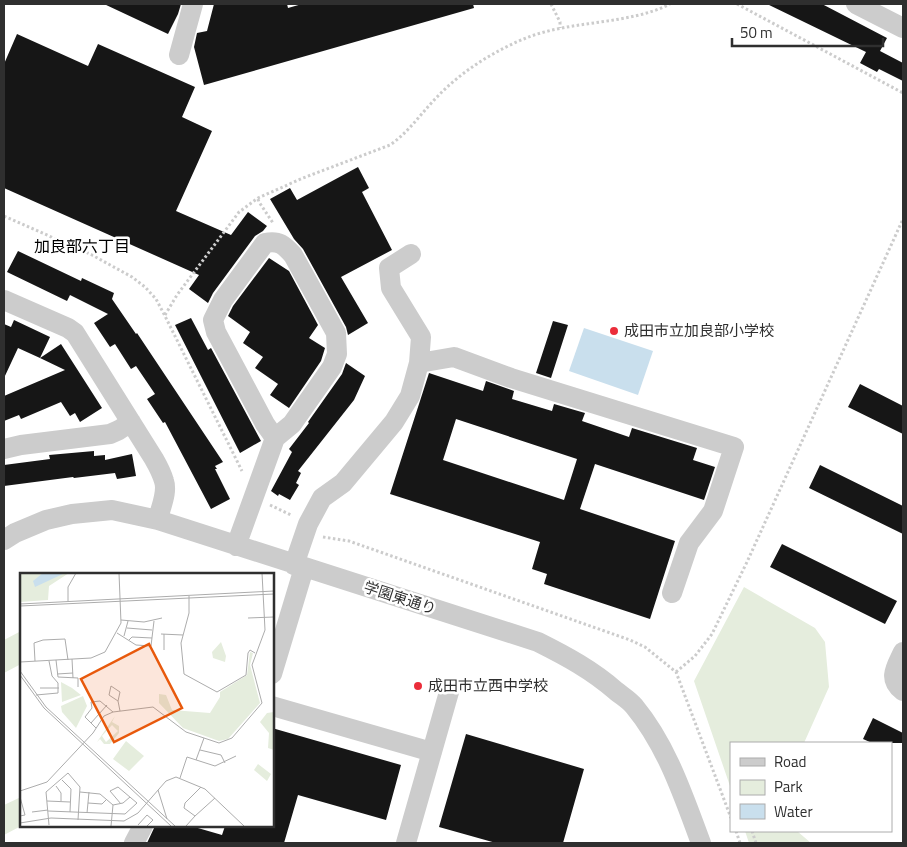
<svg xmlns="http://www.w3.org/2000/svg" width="907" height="847" font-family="'Titillium Web','Noto Sans JP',sans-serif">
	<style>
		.green { fill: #e5eddd }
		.water { fill: #c9dfed }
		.building { fill: #161616; fill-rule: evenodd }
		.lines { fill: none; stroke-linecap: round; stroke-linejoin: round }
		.path { stroke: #ccc; stroke-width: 3; stroke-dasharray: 2.5 2.5; stroke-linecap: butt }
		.minor { stroke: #ccc; stroke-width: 20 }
		.poi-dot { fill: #eb2d3a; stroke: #fff; stroke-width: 2 }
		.labels { text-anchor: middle; stroke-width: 5; stroke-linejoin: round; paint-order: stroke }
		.poi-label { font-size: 15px; fill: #2f2f2f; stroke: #fff; text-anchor: start }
		.street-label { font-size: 15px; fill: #2f2f2f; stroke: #fff }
		.neighbourhood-label { font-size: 16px; fill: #000; stroke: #fff }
		.inset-road { fill: none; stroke: #acacac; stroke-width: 1 }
		.view { fill: #e8590c; fill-opacity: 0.15; stroke: #e8590c; stroke-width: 2.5 }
		.inset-edge { fill: none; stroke: #2f2f2f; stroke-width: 2.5 }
	</style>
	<rect width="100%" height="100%" fill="#fff"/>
	<path class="green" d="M744,587L815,628L825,642L829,687L804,743H731V789L694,681Z
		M21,631V664L4,673V640Z
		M21,797V826L4,835V805Z
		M745,831H797L811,843H749Z"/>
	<path class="water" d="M584,328L653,351L638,395L569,371Z"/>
	<path class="building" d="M104,4H181L178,14L168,34Z
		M214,4H287L288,8L302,4H473L474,8L204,85L194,47L197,33L207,31Z
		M767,4H822L887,38L880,51L903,63V81L879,69L877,72L860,63L866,52Z
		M17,34L88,66L98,44L195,87L182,117L212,131L176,211L231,235L248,212L267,226L263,231L255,236L213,293L208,303L189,289L199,275L4,188V64Z
		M358,167L369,188L362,192L392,250L341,277L368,323L348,335L346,327L303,249L294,239L270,199L290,188L297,200Z
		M18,251L81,281L82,278L114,293L112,299L136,334L137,333L223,462L215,466L217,469H215L230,499L211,509L165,422L163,423L147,399L155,394L136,366L131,369L115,344L110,347L94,323L108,314L70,295L67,301L7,272Z
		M269,258L289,271L318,325L309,338L325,348L321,361L289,408L270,395L278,384L255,368L263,357L243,343L250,332L228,316L233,306Z
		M191,318L208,350L211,348L261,441L240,453L175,325Z
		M14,320L50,337L40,358L18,348L4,378V324L11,327Z
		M553,321L568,325L551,378L536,373Z
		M61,344L102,408L80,422L75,413L70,416L61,402L21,419L19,415L4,421V396L65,370L40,358Z
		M346,363L365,376L354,400L298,471L301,473L296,483L299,485L290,500L279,494L278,496L271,491L292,452L289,449L309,423L308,422L342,374Z
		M429,373L483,391L486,381L514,391L512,399L552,411L554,404L585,413L582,421L629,437L632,428L697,448L693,460L715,467L704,500L595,464L580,509L675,541L650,619L544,584L547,574L532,569L540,542L390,494ZM456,419L577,459L564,500L443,460Z
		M860,384L903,406V434L848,407Z
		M94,451V456L105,455V460L132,454L136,476L117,479L115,473L74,478L73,477L4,486V465L50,459L49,455Z
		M820,465L903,506V534L809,488Z
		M782,544L897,601L885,624L770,567Z
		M873,718L903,733V743H872L863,739Z
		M272,728L401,765L386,820L298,795L284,843H147L155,826H191L222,835L225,826H272Z
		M466,734L584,769L563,843H496L439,827Z"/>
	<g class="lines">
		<path class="path" d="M551,4L560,22V28
			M737,4L903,93
			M258,199L259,202L273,223
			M4,216L92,255L132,277L145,287L156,299L165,316L242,471
			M165,315L177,295L239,212L258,198L303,178L390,145C409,132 422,112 438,96C462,71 494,51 526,38C571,20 629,25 670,4
			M270,505L291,515
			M323,537L349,541L630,640L645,647L676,672L731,818
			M676,672L695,656L712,634L747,562L903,219
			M736,831L740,843
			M752,831L756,843"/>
		<path class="minor" d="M856,4L903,28
			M179,55L193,4
			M4,300L68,328L75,333L154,459C158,466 162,474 164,481C168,493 160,508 158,520
			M419,363L454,357L511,378L734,447L713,511L689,543L672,593
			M4,449L21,445L110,434L119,430L131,422
			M4,540L15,533L46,520L72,514L112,510L158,520L538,642C566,656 592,670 616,691C622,696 629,700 634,706C667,746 683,795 701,843
			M236,546L275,438L265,424L216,332L213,320L223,300L265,243C279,240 284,245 293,255L336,333L337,354L332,367L292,424L275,438
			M294,565L308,524L322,498L343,483L394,422L410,396L419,363L421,337L391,288L389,268L411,254
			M903,652C896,667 887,679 903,691
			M272,674L304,568
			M272,706L432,752
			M134,843L143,826
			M406,843L449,692"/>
	</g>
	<g class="poi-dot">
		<circle cx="614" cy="331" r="5"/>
		<circle cx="418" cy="686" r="5"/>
	</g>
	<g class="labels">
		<g class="poi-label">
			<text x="624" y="336">成田市立加良部小学校</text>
			<text x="428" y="691">成田市立西中学校</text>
		</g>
		<g class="street-label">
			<text transform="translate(400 598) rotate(18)" y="5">学園東通り</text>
		</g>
		<g class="neighbourhood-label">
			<text x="82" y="252">加良部六丁目</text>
		</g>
	</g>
	<g transform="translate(20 573)">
		<rect width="254" height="254" fill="#fff"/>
		<path d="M0,0H49L29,13L28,27L0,29ZM201,69L206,83L205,89L193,85L192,79ZM230,79L233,80L230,92L240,130L208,166L199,168L163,155L139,130V121L146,122L152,137L190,140L200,124V119L227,102ZM41,109L52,115L61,122L42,129ZM63,123L67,133L56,155L42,139L41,133ZM254,139V177L248,175L249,160L240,149L247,140ZM95,143L92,149L99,153V160L90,171H84L80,166L77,169ZM92,152L98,158L86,169L82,163ZM106,168L124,183L109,198L93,186ZM238,191L251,201L247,208L234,197Z" fill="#e5eddd" fill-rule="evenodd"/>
		<path d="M23,0H45L15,14L13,8Z" fill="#c9dfed"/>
		<path class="inset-road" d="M169,23V40L161,70L164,101L197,119L226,102L228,80L230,77L235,80M48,28V14L56,0M0,31L254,18M0,33L254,21M228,45L254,44M101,47L124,49L142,45M107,55L132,57M97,60L116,72L131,73L134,48M141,61L163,62M144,61V77M104,63L108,48M109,67L112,64L132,65M52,86L53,105M36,87L38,104L58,105V114M15,88L14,70L23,67L45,66L48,87M0,89L71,85L85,79L101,50L99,0M0,98L26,134L155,253M37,101L53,100M0,102L24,135L151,253M20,115H39M16,122L38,120V110L32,103L29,88M98,128L100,119L91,113L89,122L98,128L100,138M71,150L87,132M76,155L65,144L72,135L71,129L80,128L93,139M180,177L201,182L205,190M176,187L184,165M160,205L167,184L195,193L216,183M42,207L51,216L50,239M36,213L41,220V228M138,217L147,246M0,218L27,209L73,160L84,143L93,139L133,134L166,159L199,170L212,165L242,130L232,92L245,57L242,0M60,219L80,221L93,232L91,253M0,224L5,242L0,243M27,228L50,229M68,230L82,231L87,226M93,232L103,230L110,224M28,238L105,241L117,230L98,214L90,218L101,231M12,239L28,237M67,240L69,219M175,243L195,225M0,250L31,245L104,248L118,240L146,208L156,204L185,216L224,253M29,252L26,219L48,200L60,214L58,247M118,252L127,242L133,247L127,253M166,253L175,243L164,235L165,230L181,214"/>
		<path class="view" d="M129,71L162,135L94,169L61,106Z"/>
		<rect width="254" height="254" class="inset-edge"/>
	</g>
	<rect width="907" height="847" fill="none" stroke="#2f2f2f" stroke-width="10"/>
	<rect x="730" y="742" width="162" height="90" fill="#ffffff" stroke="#acacac"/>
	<rect x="740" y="758" width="25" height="8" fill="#cccccc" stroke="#acacac"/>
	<text x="774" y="767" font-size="15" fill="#2f2f2f">Road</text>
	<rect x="740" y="780" width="25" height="15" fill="#e5eddd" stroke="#acacac"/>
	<text x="774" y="792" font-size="15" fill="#2f2f2f">Park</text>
	<rect x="740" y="804" width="25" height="15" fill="#c9dfed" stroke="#acacac"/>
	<text x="774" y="817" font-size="15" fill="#2f2f2f">Water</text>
	<path d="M732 38v8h151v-8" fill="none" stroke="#2f2f2f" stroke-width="2.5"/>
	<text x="740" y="38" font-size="15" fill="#2f2f2f" stroke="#ffffff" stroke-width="4" paint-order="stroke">50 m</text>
</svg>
